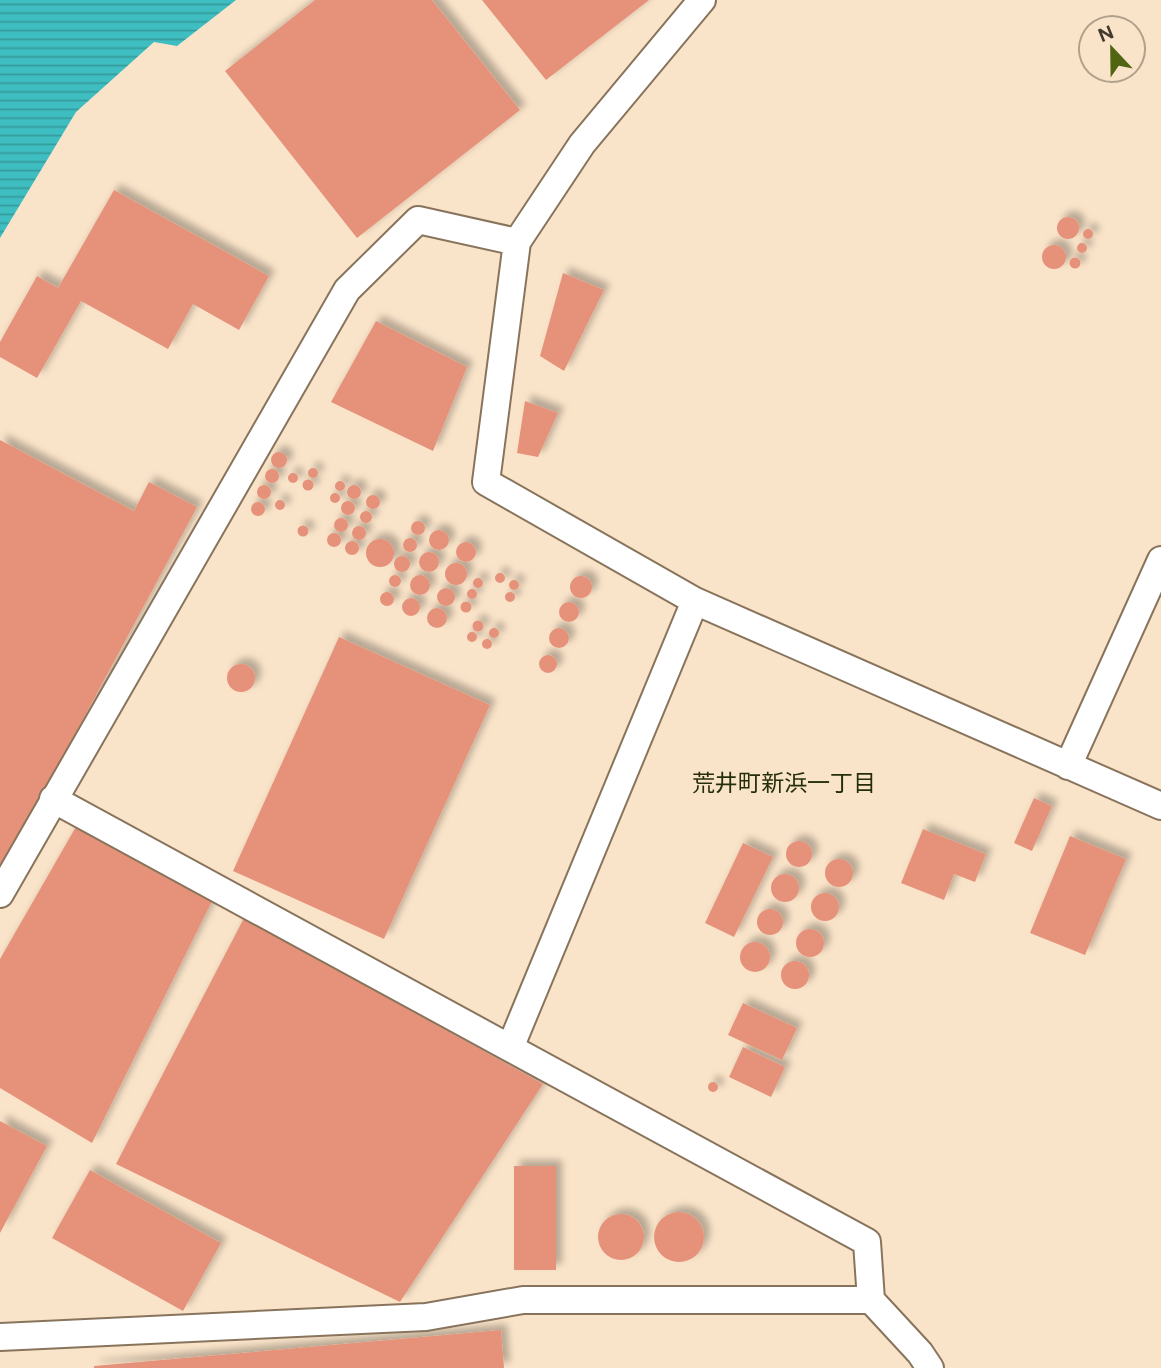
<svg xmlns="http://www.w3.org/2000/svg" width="1161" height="1368" font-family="Figtree,'Noto Sans JP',sans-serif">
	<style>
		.water { fill: url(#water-rules) }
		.building { fill: #e6927a; filter: url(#shadow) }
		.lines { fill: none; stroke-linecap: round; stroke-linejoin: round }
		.minor-casing { stroke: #88745c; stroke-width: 30 }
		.minor { stroke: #fff; stroke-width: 26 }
		.labels { text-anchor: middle; stroke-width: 5; stroke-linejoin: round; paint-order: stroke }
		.neighbourhood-label { font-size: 23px; fill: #242f09; stroke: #fae4c9 }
	</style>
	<defs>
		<pattern id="water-rules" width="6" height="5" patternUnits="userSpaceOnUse" patternTransform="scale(1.75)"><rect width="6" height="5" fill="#3fbec1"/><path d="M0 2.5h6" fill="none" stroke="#369b9d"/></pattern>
		<filter id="shadow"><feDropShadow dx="6" dy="-6" stdDeviation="3.5" flood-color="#0004"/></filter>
	</defs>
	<rect width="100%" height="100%" fill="#fae4c9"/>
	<path class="water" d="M0,0H236L177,46L154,42L76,112L0,238Z"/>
	<path class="building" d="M315,0H432L520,110L357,238L225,71Z
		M482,0H649L546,80Z
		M114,190L269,276L239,330L193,304L168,349L81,301L37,378L0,357V342L37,276L58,288Z
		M1057 228a11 11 0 1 1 22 0a11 11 0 1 1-22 0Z
		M1083 234a5 5 0 1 1 10 0a5 5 0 1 1-10 0Z
		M1077 248a5 5 0 1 1 10 0a5 5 0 1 1-10 0Z
		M1042 257a12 12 0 1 1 24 0a12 12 0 1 1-24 0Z
		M1069.5 263a5.5 5.5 0 1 1 11 0a5.5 5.5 0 1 1-11 0Z
		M563,273L604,290L564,371L540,356Z
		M376,321L467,367L433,451L331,402Z
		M525,401L558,413L538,457L517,453Z
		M0,440L134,511L149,482L197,507L0,874Z
		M271 460a8 8 0 1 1 16 0a8 8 0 1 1-16 0Z
		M308 473a5 5 0 1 1 10 0a5 5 0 1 1-10 0Z
		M265 476a7 7 0 1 1 14 0a7 7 0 1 1-14 0Z
		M288 478a5 5 0 1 1 10 0a5 5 0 1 1-10 0Z
		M302.5 485a5.5 5.5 0 1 1 11 0a5.5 5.5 0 1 1-11 0Z
		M335 486a5 5 0 1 1 10 0a5 5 0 1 1-10 0Z
		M257 492a7 7 0 1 1 14 0a7 7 0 1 1-14 0Z
		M347 492a7 7 0 1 1 14 0a7 7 0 1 1-14 0Z
		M330 498a5 5 0 1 1 10 0a5 5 0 1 1-10 0Z
		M366 502a7 7 0 1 1 14 0a7 7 0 1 1-14 0Z
		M275 505a5 5 0 1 1 10 0a5 5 0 1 1-10 0Z
		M341 508a7 7 0 1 1 14 0a7 7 0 1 1-14 0Z
		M251 509a7 7 0 1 1 14 0a7 7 0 1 1-14 0Z
		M360 517a6 6 0 1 1 12 0a6 6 0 1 1-12 0Z
		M334 525a7 7 0 1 1 14 0a7 7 0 1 1-14 0Z
		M411 528a7 7 0 1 1 14 0a7 7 0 1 1-14 0Z
		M297.5 531a5.5 5.5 0 1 1 11 0a5.5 5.5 0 1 1-11 0Z
		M352 533a7 7 0 1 1 14 0a7 7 0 1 1-14 0Z
		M429 540a10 10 0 1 1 20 0a10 10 0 1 1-20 0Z
		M327 540a7 7 0 1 1 14 0a7 7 0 1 1-14 0Z
		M403 545a7 7 0 1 1 14 0a7 7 0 1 1-14 0Z
		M366 553a14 14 0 1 1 28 0a14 14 0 1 1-28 0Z
		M345 548a7 7 0 1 1 14 0a7 7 0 1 1-14 0Z
		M456 552a10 10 0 1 1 20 0a10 10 0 1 1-20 0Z
		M419 562a10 10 0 1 1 20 0a10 10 0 1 1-20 0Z
		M394 564a8 8 0 1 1 16 0a8 8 0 1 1-16 0Z
		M445 574a11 11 0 1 1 22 0a11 11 0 1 1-22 0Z
		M495 578a5 5 0 1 1 10 0a5 5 0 1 1-10 0Z
		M389 581a6 6 0 1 1 12 0a6 6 0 1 1-12 0Z
		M410 585a10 10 0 1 1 20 0a10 10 0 1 1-20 0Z
		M570 587a11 11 0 1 1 22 0a11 11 0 1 1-22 0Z
		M473 583a5 5 0 1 1 10 0a5 5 0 1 1-10 0Z
		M509 585a5 5 0 1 1 10 0a5 5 0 1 1-10 0Z
		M437 597a9 9 0 1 1 18 0a9 9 0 1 1-18 0Z
		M467 594a5 5 0 1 1 10 0a5 5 0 1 1-10 0Z
		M380 599a7 7 0 1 1 14 0a7 7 0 1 1-14 0Z
		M505 597a5 5 0 1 1 10 0a5 5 0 1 1-10 0Z
		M402 607a9 9 0 1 1 18 0a9 9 0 1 1-18 0Z
		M460.5 607a5.5 5.5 0 1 1 11 0a5.5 5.5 0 1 1-11 0Z
		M559 612a10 10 0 1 1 20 0a10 10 0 1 1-20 0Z
		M427 618a10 10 0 1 1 20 0a10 10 0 1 1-20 0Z
		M472.5 626a5.5 5.5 0 1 1 11 0a5.5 5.5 0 1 1-11 0Z
		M549 638a10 10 0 1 1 20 0a10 10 0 1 1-20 0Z
		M489 633a5 5 0 1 1 10 0a5 5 0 1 1-10 0Z
		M467 637a5 5 0 1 1 10 0a5 5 0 1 1-10 0Z
		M339,637L490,705L384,939L233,871Z
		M482 644a5 5 0 1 1 10 0a5 5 0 1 1-10 0Z
		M539 664a9 9 0 1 1 18 0a9 9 0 1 1-18 0Z
		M227 678a14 14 0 1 1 28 0a14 14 0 1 1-28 0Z
		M1034,798L1052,806L1032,851L1014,843Z
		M77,825L212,901L92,1143L0,1088V959Z
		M923,829L986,854L975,882L954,874L944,900L901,883Z
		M1070,836L1126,859L1085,955L1030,933Z
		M786 854a13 13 0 1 1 26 0a13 13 0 1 1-26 0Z
		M743,843L773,857L734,937L705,923Z
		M825 873a14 14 0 1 1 28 0a14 14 0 1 1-28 0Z
		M771 888a14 14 0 1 1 28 0a14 14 0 1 1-28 0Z
		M811 907a14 14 0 1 1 28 0a14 14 0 1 1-28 0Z
		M757 922a13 13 0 1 1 26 0a13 13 0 1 1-26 0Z
		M244,918L543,1084L400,1302L116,1164Z
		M796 943a14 14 0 1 1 28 0a14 14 0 1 1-28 0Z
		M740 957a15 15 0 1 1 30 0a15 15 0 1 1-30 0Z
		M781 975a14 14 0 1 1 28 0a14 14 0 1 1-28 0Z
		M743,1003L797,1028L782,1060L728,1035Z
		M743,1047L785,1067L771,1097L729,1077Z
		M708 1087a5 5 0 1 1 10 0a5 5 0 1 1-10 0Z
		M0,1121L47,1146L0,1233Z
		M514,1166H556V1270H514Z
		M90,1170L221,1243L183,1311L52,1238Z
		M654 1237a25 25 0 1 1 50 0a25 25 0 1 1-50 0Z
		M598 1237a23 23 0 1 1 46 0a23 23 0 1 1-46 0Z
		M501,1330L504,1368H94V1366Z"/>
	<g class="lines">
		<g class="minor-casing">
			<path id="minor" d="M702,0L582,144L517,242L486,482L695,601L1161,806
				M695,601L510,1048L867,1242L871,1300
				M1068,766L1161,560
				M53,799L510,1048
				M0,894L347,290L418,220L517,242
				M0,1337L426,1317L523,1300H871L920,1353L930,1368"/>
		</g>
		<use href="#minor" class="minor"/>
	</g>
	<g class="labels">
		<g class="neighbourhood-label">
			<text x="784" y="791">荒井町新浜一丁目</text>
		</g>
	</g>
	<g transform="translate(1112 49) rotate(338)"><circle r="33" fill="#fae4c9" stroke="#b1a08b" stroke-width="2"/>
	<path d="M0-5L12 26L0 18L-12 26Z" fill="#4f6512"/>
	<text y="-10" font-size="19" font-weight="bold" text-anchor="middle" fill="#433a2f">N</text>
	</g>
</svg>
